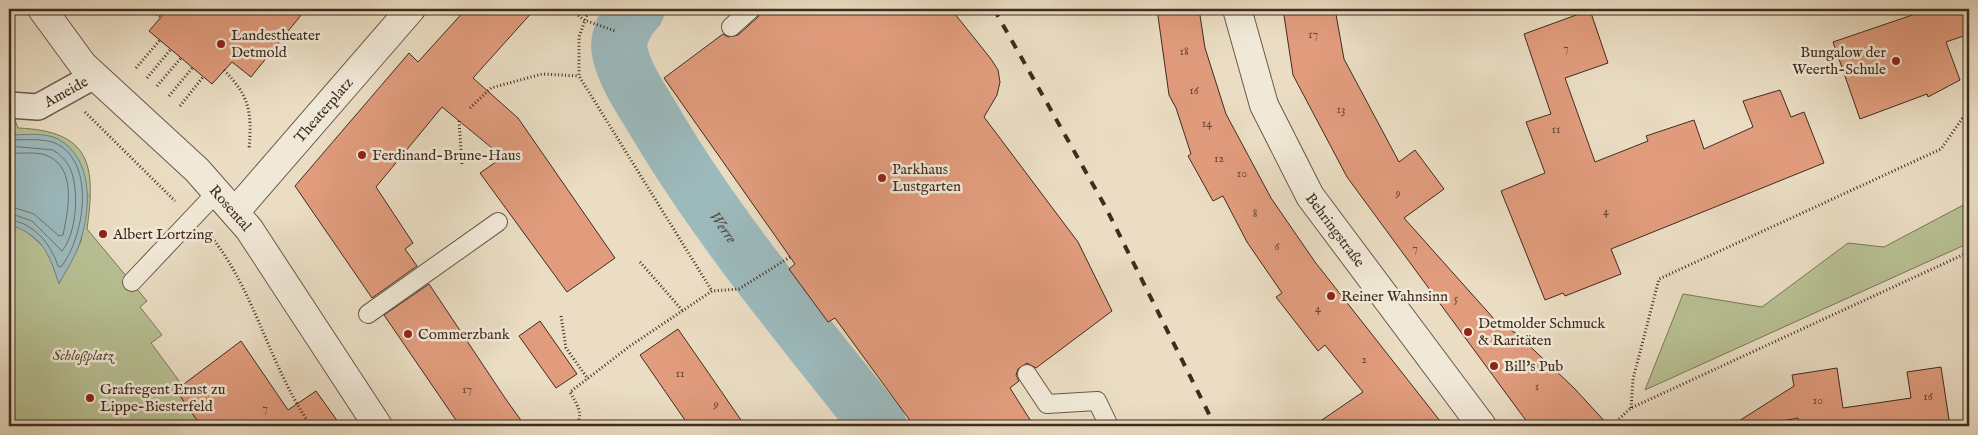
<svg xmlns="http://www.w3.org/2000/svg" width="1978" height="435" font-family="'IM FELL English',serif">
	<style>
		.green { fill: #b7c093; stroke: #7c7659 }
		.water { fill: #9cbabe; stroke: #77817e }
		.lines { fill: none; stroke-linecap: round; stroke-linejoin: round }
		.shore { stroke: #6e736e; stroke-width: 1 }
		.river { stroke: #9cbabe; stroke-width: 56 }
		.building { fill: #e19c7d; stroke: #402c1f }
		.service-casing { stroke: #6a5848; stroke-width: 20 }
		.pedestrian-casing { stroke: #6a5848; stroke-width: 28 }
		.minor-casing { stroke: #6a5848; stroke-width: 30 }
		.tertiary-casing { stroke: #6a5848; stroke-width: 30 }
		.path { stroke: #402c1f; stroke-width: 3; stroke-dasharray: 1 2.5; stroke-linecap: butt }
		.service { stroke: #f1e9d8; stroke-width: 18 }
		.pedestrian { stroke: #f1e9d8; stroke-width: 25 }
		.minor { stroke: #f1e9d8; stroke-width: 28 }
		.tertiary { stroke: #f1e9d8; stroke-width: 28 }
		.rail { stroke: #402c1f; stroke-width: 4; stroke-dasharray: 9 9; stroke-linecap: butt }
		.poi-dot { fill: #8f2418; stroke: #f1e9d8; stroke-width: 2 }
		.labels { text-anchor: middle; stroke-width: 5; stroke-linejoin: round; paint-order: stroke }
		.number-label { font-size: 12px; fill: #684836 }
		.poi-label { font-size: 15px; fill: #402c1f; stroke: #f1e9d8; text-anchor: start }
		.street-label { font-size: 15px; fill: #402c1f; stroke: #f1e9d8 }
		.park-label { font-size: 15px; font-style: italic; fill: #584a36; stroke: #f1e9d8 }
		.water-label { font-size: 16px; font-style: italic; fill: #575047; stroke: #f1e9d8 }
	</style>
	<rect width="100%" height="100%" fill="#eaddc3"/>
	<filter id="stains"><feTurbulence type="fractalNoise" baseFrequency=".004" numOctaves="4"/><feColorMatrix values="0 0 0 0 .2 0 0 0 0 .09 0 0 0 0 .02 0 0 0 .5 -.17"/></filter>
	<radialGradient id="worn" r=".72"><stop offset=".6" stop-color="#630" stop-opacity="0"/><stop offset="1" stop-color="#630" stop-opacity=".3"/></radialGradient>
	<path class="green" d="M9,114H13L18,128C91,131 96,165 87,229L147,301L140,307L162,335L151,343L182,385L176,390L201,426H9V224L25,230L48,251L59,283L81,241L88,195L58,139L47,136L9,135Z
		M1969,202V243L1645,390L1683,294L1762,307L1848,243L1884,247Z"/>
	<path class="water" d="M9,135C23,135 45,132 58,139C93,158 91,207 81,239C77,255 66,270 59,284C48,251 43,237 9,224Z"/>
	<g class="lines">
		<path class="shore" d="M9,140C23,140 42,138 55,143C97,162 84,238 61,267L58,266C51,244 33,222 9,220
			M9,146L53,150C59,154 65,159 69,166C80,187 77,233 62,251L32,221L9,213
			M9,153C20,154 38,151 48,156C77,169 68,211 63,235L59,236L34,214L9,206"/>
		<path class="river" id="s1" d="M637,9C627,19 616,38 620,53C626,79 644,103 658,127C720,231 804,331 879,426"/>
	</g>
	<path class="building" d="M168,9H306L251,77L232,62L212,84L149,31Z
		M466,9H535L473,78L518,118L615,258L567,292L480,173L503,157L442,107L376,187L413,243L405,249L417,266L372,298L295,186L409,53L418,62Z
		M761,9H951L991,59L998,70L1000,82L997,95L984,117L1078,242L1112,311L1036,368L1027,363L1018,369L1016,375L1019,381L1010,388L1034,426H914L835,318L828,322L789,269L795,264L664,78L723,34L728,37L738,35L758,17Z
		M1157,9H1199L1205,48L1226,114L1271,198L1315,262L1444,426H1313L1363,392L1325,345L1318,351L1276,297L1282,293L1247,242L1223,196L1213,201L1188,156L1191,154L1176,108L1169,95Z
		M1283,9H1335L1344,59L1399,162L1415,150L1444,189L1404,218L1495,320L1517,334L1574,388L1609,426H1530L1347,177L1293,75Z
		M1930,9H1969V34L1946,42L1960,80L1928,97L1927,94L1860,119L1833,42Z
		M1590,10L1608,63L1565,78L1595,162L1648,141L1646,136L1694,120L1704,149L1753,127L1743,101L1780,90L1791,117L1804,112L1824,163L1611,249L1621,274L1565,296L1563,293L1545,300L1501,191L1545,173L1526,122L1551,114L1524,34Z
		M429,284L505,398L525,426H460L384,315Z
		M540,321L577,374L556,388L519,336Z
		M678,329L721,391L745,426H689L640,355Z
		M241,341L288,410L316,391L341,426H201L176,390Z
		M1941,367L1950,426H1800L1798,418L1755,426H1731L1794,386L1792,375L1837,368L1843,408L1911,398L1907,372Z"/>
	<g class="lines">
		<g class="service-casing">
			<path id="service" d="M731,27L751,9
				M132,282L217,192
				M368,314L498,222
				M1027,374L1047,404L1097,401L1109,426"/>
		</g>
		<g class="pedestrian-casing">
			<g id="pedestrian">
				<path id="s2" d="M9,105L38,107L94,76"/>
			</g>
		</g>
		<g class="minor-casing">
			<g id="minor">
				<path id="s3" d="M42,9L83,65L197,170L249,229L378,426"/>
				<path id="s4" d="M235,212L411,9"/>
			</g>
		</g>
		<g class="tertiary-casing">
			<g id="tertiary">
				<path id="s5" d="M1237,9L1264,105L1310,196L1482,426"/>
			</g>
		</g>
		<path class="path" d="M147,9L161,17
			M570,9L584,20L615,31
			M589,9L579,37V76L712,291
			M136,68L160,40
			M224,70C250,97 252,112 249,149
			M147,78L171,49
			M157,86L181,58
			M169,96L193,67
			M180,106L203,77
			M470,108L491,88L542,74L579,76
			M85,112L175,201
			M459,121L462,164
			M210,235C256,292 269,366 311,426
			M640,262L682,310
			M561,316L566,348L588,379
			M1631,408L1633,379L1659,279L1941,149L1969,109
			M576,426C584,413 577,405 570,392L630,346L712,291L739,289L790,257
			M1611,426L1631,408L1969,252"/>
		<use href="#service" class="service"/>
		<use href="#pedestrian" class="pedestrian"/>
		<use href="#minor" class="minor"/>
		<use href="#tertiary" class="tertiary"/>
		<path class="rail" d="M994,9L1105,206L1215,426"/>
	</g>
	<g class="poi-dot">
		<circle cx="221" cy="44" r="5"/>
		<circle cx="1896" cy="61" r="5"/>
		<circle cx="362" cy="155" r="5"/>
		<circle cx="882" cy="178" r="5"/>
		<circle cx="103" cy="234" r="5"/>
		<circle cx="1331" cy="296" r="5"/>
		<circle cx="1468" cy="332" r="5"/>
		<circle cx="408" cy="334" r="5"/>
		<circle cx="1494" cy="366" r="5"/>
		<circle cx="90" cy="398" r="5"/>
	</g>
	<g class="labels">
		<g class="number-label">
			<text x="1313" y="38">17</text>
			<text x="1566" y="52">7</text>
			<text x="1184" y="55">18</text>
			<text x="1194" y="94">16</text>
			<text x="1341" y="113">13</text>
			<text x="1207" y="127">14</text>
			<text x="1556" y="133">11</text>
			<text x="1219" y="162">12</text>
			<text x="1242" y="177">10</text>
			<text x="1398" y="197">9</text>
			<text x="1606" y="215">4</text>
			<text x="1255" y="217">8</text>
			<text x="1277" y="250">6</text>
			<text x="1415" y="252">7</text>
			<text x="1456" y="302">5</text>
			<text x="1318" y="312">4</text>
			<text x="1364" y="363">2</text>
			<text x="680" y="377">11</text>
			<text x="1537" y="390">1</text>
			<text x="467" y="393">17</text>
			<text x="1928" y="400">16</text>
			<text x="1818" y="404">10</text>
			<text x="716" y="408">9</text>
			<text x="265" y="412">7</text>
		</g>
		<g class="poi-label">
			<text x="231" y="40">Landestheater<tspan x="231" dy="17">Detmold</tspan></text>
			<text x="1886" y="57" text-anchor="end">Bungalow der<tspan x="1886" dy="17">Weerth-Schule</tspan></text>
			<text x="372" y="160">Ferdinand-Brune-Haus</text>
			<text x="892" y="174">Parkhaus<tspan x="892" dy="17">Lustgarten</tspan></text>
			<text x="113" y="239">Albert Lortzing</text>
			<text x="1341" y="301">Reiner Wahnsinn</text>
			<text x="1478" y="328">Detmolder Schmuck<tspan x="1478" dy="17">&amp; Raritäten</tspan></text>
			<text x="418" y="339">Commerzbank</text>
			<text x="1504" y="371">Bill's Pub</text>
			<text x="100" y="394">Grafregent Ernst zu<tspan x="100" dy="17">Lippe-Biesterfeld</tspan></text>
		</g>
		<g class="street-label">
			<text dy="5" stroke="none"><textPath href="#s2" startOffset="61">Ameide</textPath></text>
			<text dy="5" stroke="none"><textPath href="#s4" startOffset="135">Theaterplatz</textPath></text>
			<text dy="5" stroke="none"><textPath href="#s3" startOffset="275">Rosental</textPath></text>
			<text dy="5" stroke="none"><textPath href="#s5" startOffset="244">Behringstraße</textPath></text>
		</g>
		<g class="park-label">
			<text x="83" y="360">Schloßplatz</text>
		</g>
		<g class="water-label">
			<text dy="6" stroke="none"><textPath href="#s1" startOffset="252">Werre</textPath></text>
		</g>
	</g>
	<rect width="1978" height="435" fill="none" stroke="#eaddc3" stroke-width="30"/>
	<rect x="10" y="10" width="1958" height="415" fill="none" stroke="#402c1f" stroke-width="2.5"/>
	<rect x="15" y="15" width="1948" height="405" fill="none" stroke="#402c1f"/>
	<rect width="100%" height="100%" filter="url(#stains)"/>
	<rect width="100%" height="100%" fill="url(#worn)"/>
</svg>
